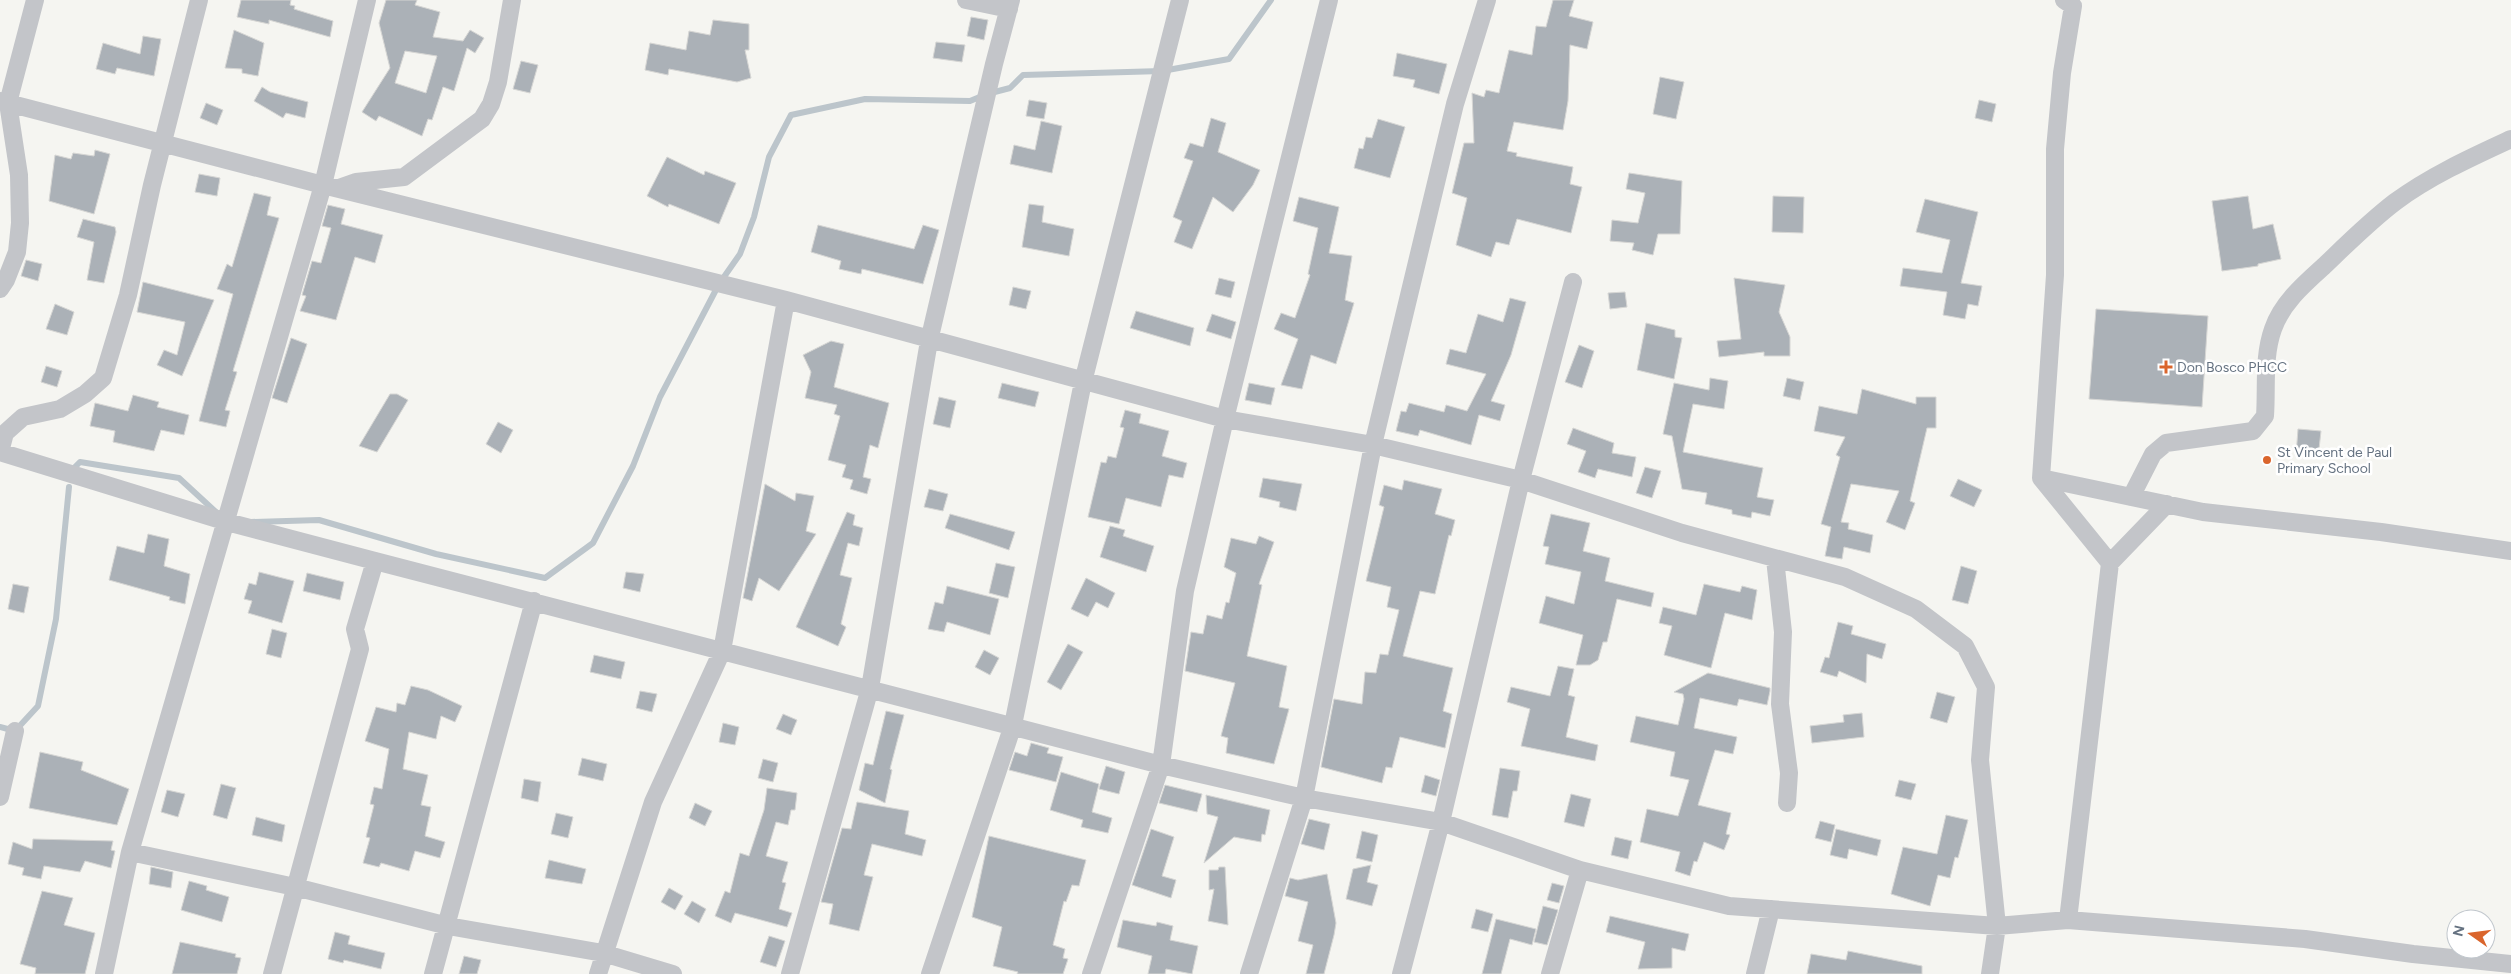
<svg xmlns="http://www.w3.org/2000/svg" width="2511" height="974" font-family="Figtree,sans-serif">
	<style>
		.lines { fill: none; stroke-linecap: round; stroke-linejoin: round }
		.stream { stroke: #bcc5cb; stroke-width: 6 }
		.building { fill: #abb1b7; stroke: #d6d6d4; fill-rule: evenodd }
		.minor { stroke: #c3c5c9; stroke-width: 18 }
		.poi-dot { fill: #da652c; stroke: #fff; stroke-width: 2 }
		.labels { text-anchor: middle; stroke-width: 5; stroke-linejoin: round; paint-order: stroke }
		.poi-label { font-size: 14px; fill: #657281; stroke: #fff; text-anchor: start }
	</style>
	<rect width="100%" height="100%" fill="#f5f5f1"/>
	<g class="lines">
		<path class="stream" d="M75,467L80,462L179,478L217,513
			M251,522L319,520L436,554L545,578L593,543L633,466L660,397L719,284L740,254L754,217L769,157L791,115L865,99L970,101L987,94L1010,88L1023,75L1162,71L1229,59L1271,0
			M0,727L15,731L38,706L56,619L69,487"/>
	</g>
	<path class="building" d="M241,0H291L290,5L295,6L294,9L333,21L330,37L269,20V24L237,17Z
		M386,0H417L415,5L440,12L433,37L463,41L470,30L484,38L475,53L467,48L454,91L443,87L432,120L428,119L422,136L379,116L376,121L362,112L390,68L379,23ZM405,51L437,56L426,93L395,83Z
		M1553,0H1574L1569,16L1593,22L1587,49L1570,45L1568,101L1563,130L1514,122L1507,151L1517,153L1516,156L1573,167L1570,184L1582,187L1571,233L1517,219L1509,245L1496,242L1491,257L1456,245L1467,198L1452,193L1464,143H1474L1472,93L1484,97L1486,90L1499,93L1509,50L1532,55L1536,26L1546,27Z
		M971,17L988,20L984,40L967,36Z
		M713,20L749,24V50H745L751,78L737,82L669,69L668,75L645,70L650,43L686,50L689,31L710,35Z
		M234,30L264,43L258,76L242,73V69L225,68Z
		M143,36L161,39L154,76L117,68L115,74L96,69L103,43L140,54Z
		M936,42L965,45L962,62L933,58Z
		M1397,53L1447,64L1439,94L1413,87L1415,80L1393,76Z
		M521,61L538,65L530,93L513,89Z
		M1660,77L1684,82L1676,119L1653,114Z
		M262,87L270,92L308,102L305,118L286,113L283,118L254,101Z
		M1029,100L1047,103L1044,119L1026,116Z
		M1979,100L1996,104L1992,122L1975,118Z
		M206,103L223,110L217,125L200,118Z
		M1211,118L1226,123L1218,152L1260,170L1253,185L1233,212L1213,197L1192,249L1174,242L1182,221L1173,217L1193,161L1184,158L1190,143L1203,147Z
		M1378,119L1405,127L1390,178L1354,168L1359,148L1363,149L1366,137L1372,138Z
		M1041,121L1062,126L1052,173L1010,164L1014,145L1035,150Z
		M95,150L110,154L94,214L49,201L55,155L71,159L73,153L94,156Z
		M667,157L704,175L705,171L736,183L719,224L669,204L668,207L647,196Z
		M1629,173L1682,181L1680,234H1658L1653,255L1632,250L1634,243L1610,241L1612,220L1638,223L1645,193L1626,189Z
		M199,174L220,178L217,196L195,192Z
		M254,193L271,197L267,215L279,218L233,371L237,372L225,410L230,411L226,427L199,421L233,294L217,289L227,264L232,267Z
		M1773,196L1804,197L1803,233L1772,232Z
		M2248,196L2253,229L2273,224L2281,259L2258,264V266L2222,271L2212,201Z
		M1299,197L1339,207L1329,253L1352,256L1345,300L1354,303L1336,364L1311,355L1302,389L1281,385L1298,339L1274,329L1281,313L1295,318L1310,275L1308,274L1318,228L1293,221Z
		M1925,199L1978,212L1961,283L1982,286L1978,306L1968,304L1965,319L1943,315L1947,292L1900,286L1903,268L1942,273L1950,240L1916,232Z
		M1029,204L1044,206L1042,222L1074,229L1069,256L1022,247Z
		M328,205L345,209L341,224L383,235L375,263L355,257L336,320L300,311L306,296L302,295L312,261L321,263L331,228L322,226Z
		M83,219L115,227L116,232L104,283L87,280L94,242L77,237Z
		M818,225L914,249L923,225L939,230L923,284L862,269L861,274L839,269L841,261L811,252Z
		M26,260L42,264L38,281L21,276Z
		M1219,278L1235,282L1231,298L1215,294Z
		M1734,278L1785,285L1779,312L1790,337V356H1764V352L1719,357L1717,341L1741,339Z
		M143,282L214,300L182,376L157,365L164,350L177,355L185,322L137,312Z
		M1013,287L1031,291L1026,309L1009,305Z
		M1625,292L1627,307L1610,309L1608,293Z
		M1510,298L1526,302L1511,355L1491,401L1505,405L1500,421L1479,415L1471,445L1420,430L1418,436L1396,431L1401,411L1406,412L1409,403L1444,412L1446,405L1467,411L1486,374L1446,364L1450,349L1466,353L1478,314L1503,322Z
		M55,304L74,312L67,335L46,329Z
		M2096,309L2208,316L2202,407L2089,399Z
		M1136,311L1194,328L1190,346L1130,328Z
		M1212,314L1236,322L1231,339L1206,331Z
		M1646,323L1675,330V337L1682,338L1674,379L1637,370Z
		M291,338L307,344L287,403L272,398Z
		M831,341L844,344L834,387L889,403L878,448L870,445L863,477L871,479L867,494L850,489L853,480L842,477L846,465L828,460L840,416L834,414L837,405L805,398L811,372L803,355Z
		M1579,345L1594,351L1582,388L1565,382Z
		M46,366L62,371L57,387L41,382Z
		M1710,378L1728,381L1724,409L1693,404L1683,452L1763,468L1757,497L1774,500L1770,516L1752,512L1751,518L1732,514V510L1705,504L1707,493L1682,489L1672,436L1663,434L1674,383L1709,390Z
		M1787,378L1804,382L1800,400L1783,396Z
		M1002,383L1039,392L1035,407L998,398Z
		M1249,383L1275,388L1271,405L1245,400Z
		M1862,389L1916,404V397H1936V428H1927L1910,501L1915,503L1905,530L1886,522L1899,491L1851,484L1841,522L1849,523L1848,529L1873,535L1870,553L1844,547L1842,559L1825,556L1831,527L1821,524L1840,457L1836,455L1845,437L1814,431L1819,406L1857,414Z
		M390,394H397L408,400L377,452L359,446Z
		M133,395L159,402L157,407L189,415L184,435L161,430L154,451L113,442L115,431L90,426L95,403L128,411Z
		M939,397L956,401L950,428L933,424Z
		M1125,410L1141,414L1139,423L1169,431L1162,456L1187,463L1183,478L1169,475L1161,507L1126,498L1119,524L1088,517L1101,462L1106,463L1108,456L1116,458L1124,428L1120,427Z
		M498,422L513,430L501,453L486,444Z
		M1573,428L1614,443L1612,453L1636,457L1632,477L1598,469L1595,478L1578,472L1586,451L1567,444Z
		M2298,429L2321,431L2318,458L2296,455Z
		M1645,467L1661,471L1652,498L1636,493Z
		M1263,478L1302,484L1296,511L1279,507L1280,502L1259,497Z
		M1958,479L1982,490L1974,507L1950,496Z
		M1404,480L1442,489L1435,514L1455,520L1451,536L1449,535L1435,594L1420,591L1403,656L1453,668L1443,711L1452,714L1445,748L1400,737L1392,768L1386,767L1382,783L1321,767L1334,699L1362,704L1365,672L1376,673L1380,654L1388,655L1399,610L1387,607L1391,587L1366,581L1384,507L1379,505L1384,485L1402,490Z
		M765,484L795,501L796,493L814,496L806,531L816,534L779,591L759,578L752,601L743,598Z
		M929,489L948,494L943,511L924,507Z
		M847,512L855,515L853,525L863,528L859,546L848,543L840,575L852,578L841,624L846,627L838,646L796,627Z
		M950,514L1015,532L1009,550L945,528Z
		M1551,514L1590,523L1583,551L1610,558L1605,581L1654,593L1651,607L1617,599L1607,642H1603L1598,660L1590,665H1576L1583,635L1539,623L1546,596L1574,604L1581,572L1545,564L1549,547L1543,546Z
		M1110,526L1125,530L1123,536L1154,546L1146,572L1100,557Z
		M148,534L169,539L164,566L190,574L185,604L169,600L170,597L109,580L117,546L144,553Z
		M1259,536L1274,542L1259,584L1262,585L1247,656L1287,666L1279,707L1289,709L1274,764L1226,753L1228,738L1221,736L1235,683L1185,671L1191,632L1203,634L1207,615L1222,619L1226,602L1229,603L1236,573L1224,567L1231,538L1256,544Z
		M996,563L1015,567L1008,598L989,593Z
		M1961,566L1977,571L1968,604L1952,600Z
		M259,572L294,581L282,623L248,613L252,601L244,599L249,583L256,585Z
		M626,572L644,574L640,592L623,588Z
		M307,573L344,582L340,600L303,591Z
		M1086,578L1115,593L1108,608L1096,602L1088,617L1071,609Z
		M13,584L29,587L24,613L8,609Z
		M1704,584L1740,592L1742,586L1757,590L1752,620L1725,613L1711,668L1664,655L1672,626L1659,623L1663,607L1696,615Z
		M947,586L999,599L990,635L947,622L944,632L928,629L935,602L943,604Z
		M1838,622L1853,626L1851,634L1886,644L1882,659L1867,654L1866,683L1839,671L1837,677L1820,672L1825,657L1829,658Z
		M272,629L287,633L281,658L266,654Z
		M1068,644L1083,652L1061,690L1047,682Z
		M984,650L999,658L990,675L975,667Z
		M594,655L625,662L621,679L590,672Z
		M1558,666L1574,669L1568,695L1575,697L1566,737L1598,745L1595,761L1521,746L1530,709L1507,702L1511,687L1550,696Z
		M1708,673L1770,688V691L1767,705L1739,699L1737,706L1700,698L1694,728L1737,737L1733,754L1715,750L1698,805L1731,813L1726,834L1730,835L1724,850L1704,842L1697,862L1694,861L1690,876L1675,871L1680,852L1640,842L1647,809L1678,816L1689,780L1670,776L1675,752L1630,742L1636,716L1678,725L1684,699L1683,694L1674,692Z
		M411,686L428,690L462,706L455,722L441,716L436,739L409,732L403,769L428,775L421,805L431,807L425,836L445,842L440,858L415,851L409,871L381,863L379,867L363,863L370,838L366,837L374,805L370,804L374,787L382,789L389,749L365,741L376,707L396,712L397,703L405,705Z
		M640,691L657,694L652,712L636,708Z
		M1937,692L1955,697L1947,723L1930,718Z
		M886,711L904,715L890,769L892,770L885,803L859,790L865,763L873,765Z
		M1862,713L1864,737L1812,743L1810,726L1844,722L1843,715Z
		M783,714L797,720L791,735L776,729Z
		M723,723L739,727L735,745L719,742Z
		M1031,743L1049,748L1047,753L1063,757L1056,782L1009,770L1015,752L1027,756Z
		M40,752L83,762L81,770L129,789L117,825L29,808Z
		M582,758L607,764L603,781L578,775Z
		M763,759L778,763L773,782L758,778Z
		M1106,766L1125,772L1119,794L1099,789Z
		M1500,768L1520,771L1517,791H1513L1508,818L1492,815Z
		M1061,772L1099,784L1092,812L1112,818L1108,833L1081,827L1083,820L1050,810Z
		M1425,775L1440,780L1436,796L1421,792Z
		M524,779L541,782L538,802L521,798Z
		M1899,780L1916,784L1911,800L1895,796Z
		M221,784L236,788L227,819L213,815Z
		M1165,785L1202,794L1197,812L1159,803Z
		M767,788L797,793L795,810H791L788,825L776,822L766,856L788,862L782,882L786,883L779,909L792,913L787,927L735,913L731,923L715,916L725,891L730,893L740,853L749,856L764,810Z
		M167,790L185,794L178,817L161,812Z
		M1571,794L1591,799L1584,827L1564,822Z
		M1206,795L1270,810L1265,835L1262,834L1261,842L1234,837L1204,863L1218,817L1207,814Z
		M857,802L909,811L905,834L926,840L922,856L872,844L864,875L873,877L859,931L829,924L833,904L821,902L842,828L851,829Z
		M695,803L712,811L705,826L689,818Z
		M556,813L573,817L568,838L551,834Z
		M1946,815L1968,820L1958,858L1955,857L1950,878L1938,875L1930,906L1891,894L1903,847L1937,854Z
		M256,817L285,825L282,842L252,835Z
		M1309,819L1330,824L1324,850L1301,844Z
		M1820,821L1835,825L1831,842L1815,838Z
		M1151,829L1174,837L1162,876L1176,880L1171,898L1132,885Z
		M1836,829L1881,840L1877,856L1849,849L1847,859L1830,855Z
		M1362,831L1378,835L1372,862L1356,858Z
		M989,836L1086,860L1079,886L1072,885L1066,902L1064,901L1053,945L1065,949L1063,958L1068,959L1063,974H1017L1018,972L993,966L1002,927L972,917Z
		M1615,837L1632,841L1628,859L1611,855Z
		M33,839L113,841L111,850L115,851L111,868L85,861L80,872L44,866L41,879L22,875L24,868L8,864L13,842L32,849Z
		M549,860L586,869L582,884L545,878Z
		M1371,865L1367,882L1378,885L1372,906L1346,899L1353,869Z
		M151,867L173,872L171,888L149,884Z
		M1219,867H1225L1228,925L1208,921L1214,889L1209,890V870H1218Z
		M1327,874L1336,923L1334,935L1324,974H1306L1313,945L1298,941L1308,902L1285,896L1290,878L1298,880Z
		M189,881L207,886L206,890L229,897L222,922L181,910Z
		M1552,883L1564,886L1559,903L1547,900Z
		M669,888L683,896L675,910L661,902Z
		M42,891L73,898L64,925L95,933L85,974H35L36,968L20,964Z
		M692,901L706,909L699,923L684,914Z
		M1543,906L1558,910L1547,945L1534,942Z
		M1476,909L1493,914L1488,932L1471,928Z
		M1610,916L1689,934L1685,951L1672,948V968L1638,969L1645,942L1606,932Z
		M1496,919L1536,929L1532,945L1510,939L1501,974H1482Z
		M1123,920L1156,926L1157,922L1173,926L1170,940L1198,946L1192,974L1166,969L1165,974H1148L1152,956L1117,947Z
		M335,932L350,936L348,944L385,953L381,969L344,960L343,963L328,959Z
		M769,936L785,941L776,967L760,962Z
		M180,942L236,954L235,957L241,958L237,974H172Z
		M1848,951L1922,966V974H1807L1811,954L1846,960Z
		M464,956L481,960L477,974H459Z"/>
	<g class="lines">
		<path class="minor" d="M199,0L152,185L128,295L103,378L85,394L60,409L23,417L5,433L0,452L227,522L375,561L1161,765L1304,798L1441,822L1580,870L1729,906L1997,926L2068,920L2305,939L2413,954L2511,964
			M367,0L323,185L130,852L295,887L448,926L603,953L673,974
			M966,0L1009,9
			M2064,0L2073,6L2062,73L2055,149V275L2041,478L2203,512L2381,532L2511,551
			M0,101L323,185L786,300L1225,419L1373,445L1521,480L1682,533L1845,577L1916,609L1965,646L1986,687L1980,760L1997,926L1990,974
			M339,188L356,182L404,177L482,119L491,104L498,82L512,0
			M0,289L6,280L17,252L20,223L19,175L8,103L35,0
			M2041,478L2110,563L2068,920
			M2131,497L2153,454L2166,443L2253,431L2265,416C2267,387 2263,357 2273,329C2282,303 2304,284 2324,266C2347,244 2370,221 2395,202C2430,176 2472,157 2511,139
			M1775,559L1783,632L1780,704L1789,773L1787,803
			M2110,563L2167,504
			M0,797L15,731
			M104,974L130,852
			M272,974L360,649L355,629L375,561
			M433,974L534,601
			M598,974L653,802L722,651L786,300
			M790,974L870,688L929,341L994,64L1011,0
			M930,974L1013,725L1083,382L1180,0
			M1091,974L1161,765L1185,591L1225,419L1329,0
			M1249,974L1304,798L1373,445L1455,104L1487,0
			M1401,974L1441,822L1521,480L1573,282
			M1550,974L1580,870
			M1755,974L1771,909"/>
	</g>
	<g class="poi-dot">
		<path d="M2163.5 359.5h5v5h5v5h-5v5h-5v-5h-5v-5h5z"/>
		<circle cx="2267" cy="460" r="5"/>
	</g>
	<g class="labels">
		<g class="poi-label">
			<text x="2177" y="372">Don Bosco PHCC</text>
			<text x="2277" y="457">St Vincent de Paul<tspan x="2277" dy="16">Primary School</tspan></text>
		</g>
	</g>
	<g transform="translate(2471 934) rotate(284)"><circle r="24" fill="#ffffff" stroke="#c1c7cd"/>
	<path d="M0-4L9 19L0 12L-9 19Z" fill="#da652c"/>
	<text y="-8" font-size="14" font-weight="bold" text-anchor="middle" fill="#657281">N</text>
	</g>
</svg>
